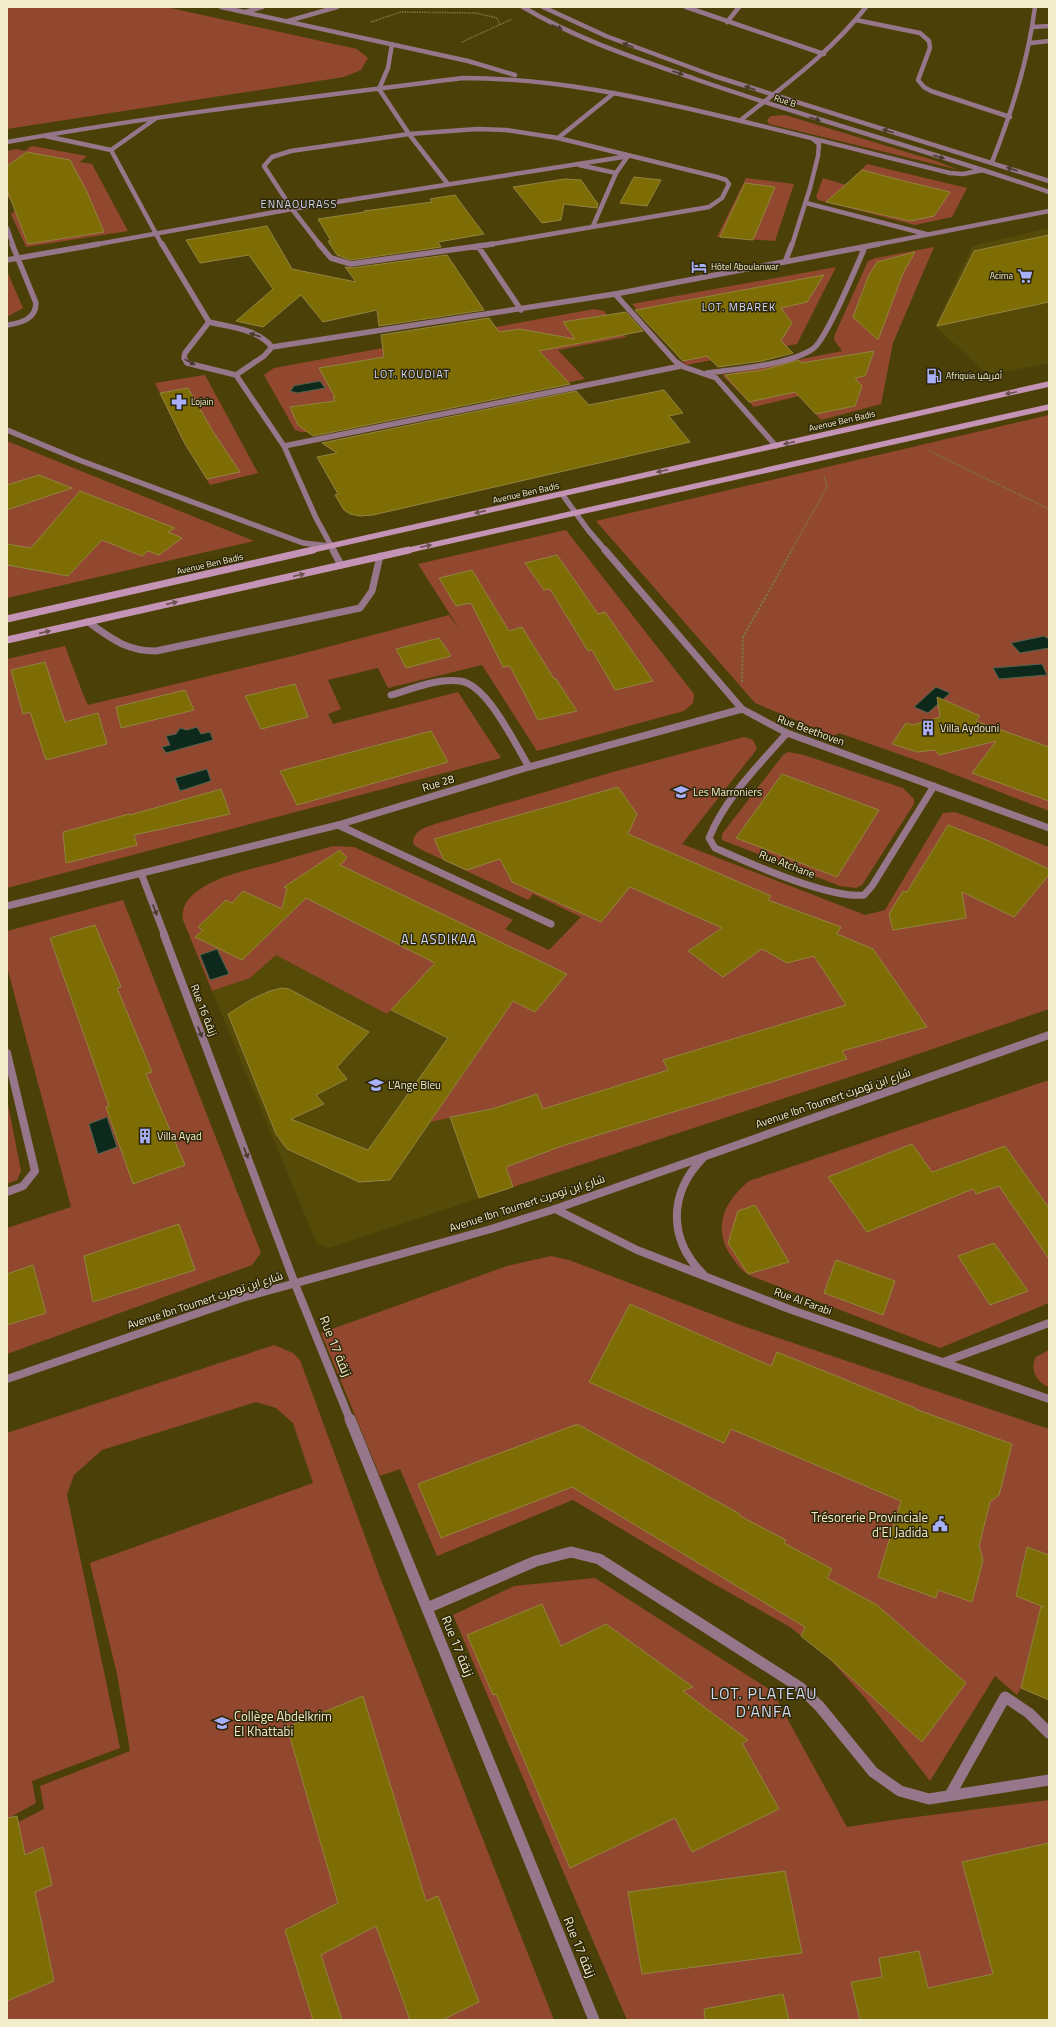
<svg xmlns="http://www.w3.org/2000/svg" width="1056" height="2027" font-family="'Titillium Web',Cairo,sans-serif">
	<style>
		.built { fill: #564a08 }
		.green { fill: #92472f }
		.water { fill: #0d291b; stroke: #526450 }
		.building { fill: #7e6d04; stroke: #928440 }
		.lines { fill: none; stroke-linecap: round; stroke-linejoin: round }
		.path-far1 { stroke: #7e7543; stroke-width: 1.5; stroke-dasharray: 1.5 1; stroke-linecap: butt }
		.path { stroke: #7e7543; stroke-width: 2; stroke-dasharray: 2.5 1.5; stroke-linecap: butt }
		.service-far1 { stroke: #96768b; stroke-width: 4.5 }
		.service { stroke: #96768b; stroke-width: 7 }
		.minor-far4 { stroke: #96768b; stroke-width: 4.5 }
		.minor-far3 { stroke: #96768b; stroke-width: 5.5 }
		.minor-far2 { stroke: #96768b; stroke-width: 7 }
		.minor-far1 { stroke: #96768b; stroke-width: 8 }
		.minor { stroke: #96768b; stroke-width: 11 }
		.tertiary { stroke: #96768b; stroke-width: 4.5 }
		.secondary-far1 { stroke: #c593b5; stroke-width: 5.5 }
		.secondary { stroke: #c593b5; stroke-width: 7 }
		.oneway { fill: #473b2a }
		.oneway2 { fill: #6a524e }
		.labels { text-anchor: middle; stroke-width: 3; stroke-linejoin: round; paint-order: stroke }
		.far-street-label { font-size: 9px; fill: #f2ecca; stroke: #2d270a }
		.far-poi-label { font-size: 9px; fill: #f2ecca; stroke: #2d270a; text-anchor: start }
		.far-quarter-label { font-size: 11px; letter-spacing: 1px; fill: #d3d8f5; stroke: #2d270a }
		.poi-label { font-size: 11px; fill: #f2ecca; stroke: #2d270a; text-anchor: start }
		.street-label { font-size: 11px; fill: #f2ecca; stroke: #2d270a }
		.quarter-label { font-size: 13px; letter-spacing: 1px; fill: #d3d8f5; stroke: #2d270a }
		.near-street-label { font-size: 13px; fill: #f2ecca; stroke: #2d270a }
		.near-poi-label { font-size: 13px; fill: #f2ecca; stroke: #2d270a; text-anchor: end }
		.near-quarter-label { font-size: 16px; letter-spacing: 1px; fill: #d3d8f5; stroke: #2d270a }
	</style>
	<rect width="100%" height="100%" fill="#4b4108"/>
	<path class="built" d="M1049,228V363L988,375L935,326L972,246Z
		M322,909L463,981L486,1110L513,1187L329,1248L317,1244L212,991L250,978Z"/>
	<path class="green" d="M7,7H166L357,49L368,58L361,70L344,77L7,129Z
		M785,115L936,161L959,170L786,128L769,124L767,120L771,116Z
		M32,146L87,156L80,162L92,164L128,231L26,247L11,214L27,202L7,198V151L16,149L25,151Z
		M867,164L967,188L952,217L915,225L818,200L816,197L823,178L846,185Z
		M746,178L794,184L775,241L717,237Z
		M934,247L893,343L881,404L821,420L799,396L754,407L722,375L842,351L834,340L835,334L868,261L876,258Z
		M836,267L797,344L686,365L632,304Z
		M7,271L23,308L7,317Z
		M594,309L604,311L626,337L558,350L585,379L317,432H302L295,430L264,375L274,368Z
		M205,375L258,473L210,485L181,437L155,383Z
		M1049,415V811L930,765L839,733L834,736L755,703L596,521Z
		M7,441L254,541L7,598Z
		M566,530L694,694L693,703L684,711L537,751L482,665L388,688L378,668L328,680L341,709L328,714L333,724L458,692L501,758L7,888V659L65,646L83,694L88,705L297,655L449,615L460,630L418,564Z
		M744,737L753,740L757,749L682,844L865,915L885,910L943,813L955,812L1049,847V1009L874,1069L513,1187L486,1110L430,1122L493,1030L412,988L387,1014L276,955L250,978L212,991L183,920C177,883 248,870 274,863C294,857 313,852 333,846L354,847L513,920L505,929L549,950L581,917L533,894L528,900L420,849L414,845L413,841C415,830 426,827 435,824L613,772Z
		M788,752L804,755L903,788L914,799V804L862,885L856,888L840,886L722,840V834L783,755Z
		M123,900L261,1253L252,1265L7,1354V1228L71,1207L7,967V931Z
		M1049,1080V1303L940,1348L751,1276C742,1272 737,1264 731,1256C712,1227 724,1202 749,1181Z
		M7,1099L21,1171L17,1180L7,1184Z
		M551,1256L569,1260L743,1326L1049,1429V1555L1027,1547L1016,1595L1041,1605L1021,1688L1017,1695L995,1676L930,1781L865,1698L830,1659L790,1627L707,1580L573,1500L437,1556L400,1469L380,1476L321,1333L507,1266Z
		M274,1345L293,1353L300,1360L381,1580L554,2020H7V1828L44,1809L40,1786L130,1751L117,1674L90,1563L313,1483L293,1423L276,1408L256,1402L102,1450L74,1475L67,1495L120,1748L32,1781L36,1803L7,1819V1433Z
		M1049,1350V1387C1037,1383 1029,1369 1036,1357Z
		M595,1578L772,1691L847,1827L900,1819L1049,1800V2020H627L453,1615L514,1586Z"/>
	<path class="water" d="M320,381L325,388L297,393L290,391L293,388V386Z
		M1044,636L1049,639V648L1020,653L1011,643Z
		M1042,664L1047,675L999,679L993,668Z
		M936,687L950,693L928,713L914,707Z
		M197,727L201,734L210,732L213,740L166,753L162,747L170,745L166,736L176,734L180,728L187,730Z
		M207,769L211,781L180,791L175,778Z
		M217,949L229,974L210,980L200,955Z
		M107,1117L117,1147L98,1154L89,1124Z"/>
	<path class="building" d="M27,152L70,160L87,192L104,232L28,244L7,190V166Z
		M862,170L904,181L950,192L934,216L910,221L826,202Z
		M634,177L661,180L647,206L620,203Z
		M565,179L581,180L598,204L597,208L564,204L561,220L542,223L513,187Z
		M745,183L775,187L753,240L720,237Z
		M455,195L484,234L438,242L441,247L351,260L337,255L328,241H331L318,219L365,212L364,211L432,202L430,199Z
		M267,226L292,269L356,282L345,267L352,268L447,255L484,310L379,326L377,310L323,322L301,295L263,327L236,321L273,289L249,255L200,263L186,240Z
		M1049,235V302L937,326L974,251Z
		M915,252L903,273L878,340L853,317L868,277L877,262Z
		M824,275L807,302L781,308L792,323L781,341L793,353L762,361L718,367L707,356L683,361L635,310Z
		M626,312L643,331L539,351L570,384L313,436L298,425L290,407L335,401L333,397H335L319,368L384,357L381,335L489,318L499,332L520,329L575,339L563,322Z
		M874,351L865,376L855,378L862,386L855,406L816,414L795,392L749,402L725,375L763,370L799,360L801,363Z
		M188,388L212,430L240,472L207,479L185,444L160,393Z
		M664,390L683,413L669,416L690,442L373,515L360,516L350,514L344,510L335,495L338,494L317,457L337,453L322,443L576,391L589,405Z
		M39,475L72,488L7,510V485Z
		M80,491L175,528L168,532L182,538L159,555L148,551L142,556L102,540L68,576L7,565V544L31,548Z
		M557,555L598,614L605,612L653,681L615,690L592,650L588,651L550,589L544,590L525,563Z
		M472,570L509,631L522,627L554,679H556L577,711L538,720L510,666L503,667L471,603L456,606L439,578Z
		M439,638L451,656L406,668L396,649Z
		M45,662L65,722L98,713L107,744L46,760L30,712L23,714L11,670Z
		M295,684L308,717L261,729L245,696Z
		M185,690L194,710L121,728L116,707Z
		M937,697L980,716L976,721L1049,747V801L972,773L996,741L939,755L935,750L917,752L892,744L906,723L913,725L940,717Z
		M431,731L448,762L297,805L280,771Z
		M782,774L879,810L837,877L736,838Z
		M618,787L637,814L628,834L771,896L768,900L841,927L837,934L873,949L927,1027L842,1051L847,1059L562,1146L506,1167L513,1187L479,1198L450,1117L492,1109L537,1094L543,1109L668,1070L663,1060L846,1005L814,956L787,963L762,949L723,977L688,951L722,928L630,887L601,922L512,882L500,859L467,870L444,860L434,839Z
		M221,789L230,814L134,835L137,845L66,863L63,832L129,814L130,815Z
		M948,825L989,841L1049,869V875L1014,917L962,892L966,918L893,930L889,914L903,891L907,892Z
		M340,850L347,858L340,865L567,974L535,1012L513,1001L390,1180L359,1182L287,1149L276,1134L228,1014L252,999L270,991L282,988L289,989L369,1032L337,1067L347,1079L316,1095L324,1104L291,1119L368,1150L448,1038L391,1010L435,963L306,898L242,960L195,937L203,930L198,927L226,900L232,903L243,891L282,909L287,888L284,887Z
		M95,925L121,987L117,988L152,1072L146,1074L185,1165L133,1184L106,1107L109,1106L50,938Z
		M912,1144L932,1172L1005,1146L1049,1208V1259L999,1186L976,1194L973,1189L867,1232L828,1177Z
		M755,1205L789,1262L748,1274L728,1243L738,1211Z
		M179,1224L195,1270L93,1302L84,1256Z
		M994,1243L1028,1291L990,1305L958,1256Z
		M836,1260L895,1281L883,1315L824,1293Z
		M33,1265L46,1313L7,1325V1274Z
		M630,1304L771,1366L777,1352L915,1408V1409L1012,1444L999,1495L990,1502L979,1546L983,1560L972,1602L938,1590L936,1598L878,1577L901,1501L731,1429L724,1443L589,1382Z
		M575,1425H579L740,1514V1516L786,1540L784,1543L832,1569L827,1578L877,1605L966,1683L922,1742L830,1659L801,1636L805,1627L572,1487L441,1538L418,1484Z
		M1027,1547L1049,1555V1700L1021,1688L1041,1606L1044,1607L1016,1596Z
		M542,1604L561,1646L606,1624L693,1687L683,1691L748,1740L742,1743L779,1809L692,1852L675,1818L570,1868L496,1694L493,1695L467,1635Z
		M363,1696L426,1901L438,1896L479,2002L442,2020H410L376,1926L321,1955L342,2020H313L285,1930L338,1903L287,1727Z
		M17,1816L25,1855L43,1847L52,1885L35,1892L54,1981L7,2001V1818Z
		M1049,1843V2020H860L851,1982L882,1977L879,1958L919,1951L928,1988L993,1974L962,1862Z
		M785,1871L802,1953L642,1974L628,1892Z
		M783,1994L789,2020H705L704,2009Z"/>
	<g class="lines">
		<path class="path-far1" d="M371,22L401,12L476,13L497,18L500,25
			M462,42L512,19
			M929,451L1049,509
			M791,551L827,487L824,475"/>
		<path class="path" d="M742,682L743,637L792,550"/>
		<path class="service-far1" d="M245,12L262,7
			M856,20L920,33L929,41L930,48L918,80L924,87L931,91L1010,117
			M288,21L337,7"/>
		<path class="service" d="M88,622C112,639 126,651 156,651L360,608L372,591L380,556"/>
		<path class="minor-far4" d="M221,7L468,61L515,75
			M686,7L824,54
			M727,22L739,7
			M1032,27L1049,26
			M1030,43L1049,41
			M392,44L388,68L379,89L409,134L447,183
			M155,119L111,150L162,245
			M741,120C785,85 831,52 866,7
			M45,136L111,150
			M558,138L614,93
			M7,142C158,115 311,97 463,78C550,78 636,96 720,116C797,134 873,154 950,173L963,174L983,170
			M992,162C1012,112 1028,61 1035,7
			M579,165L616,173
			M806,203L926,234
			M593,226L616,173L628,156
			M7,228L13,245
			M93,245L292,209L623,157
			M320,245L292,209L264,166L272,157L291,151L409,134L477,129L506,130L558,138L717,177L726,180L729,184L722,198L709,207L487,245
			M792,245L810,188L818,156L819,144L813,139
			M874,245L1049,211"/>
		<path class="minor-far3" d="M162,244L209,322C229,327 258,329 272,347L264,356L236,375
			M319,244L331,258L351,264L493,244
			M478,246L521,310
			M7,260L99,244
			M785,262L792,244
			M615,294L675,361L684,367L716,378L776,446
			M209,322L185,353L184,358L187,363L236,375L284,446L316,518L334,551
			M7,325C21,323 36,319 36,303L12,244
			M272,347L615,294L879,244
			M707,373C735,369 791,365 814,348C828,336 856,267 865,247
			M7,430L79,460L303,543L330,546
			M284,446L681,366
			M562,494L588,530L606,551"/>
		<path class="minor-far2" d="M333,550L341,565
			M605,550L742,709L787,733L1049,828
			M391,695C412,689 437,678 460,681C487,684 515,744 529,767
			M787,733C759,765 725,798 709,838L715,848C749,863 829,899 864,895L872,886L934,786
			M338,825L551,924
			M141,873L165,936
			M7,906L338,825L529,767L742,709"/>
		<path class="minor-far1" d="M164,935L295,1284L350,1420
			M7,1053L35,1171L23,1186L7,1192
			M703,1158C668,1194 668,1240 704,1275
			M555,1209L637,1250L789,1309L1049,1399
			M943,1362L1049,1323
			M7,1379L242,1298L491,1229L555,1209L1049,1035"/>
		<path class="minor" d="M350,1419L594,2020
			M427,1608L536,1561L571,1552L599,1559L801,1688L820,1707L873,1772L900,1791L929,1799L1049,1780
			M950,1795L1005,1697L1029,1713L1049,1733"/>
		<path class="tertiary" d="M523,7C578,40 638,59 698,80C814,120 933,152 1049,192
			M543,7L606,36L714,76L1049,181"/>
		<path class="secondary-far1" d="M308,551L1049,384
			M405,551L1049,407"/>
		<path class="secondary" d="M7,619L313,550
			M7,640L409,550"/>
	</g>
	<defs><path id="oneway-solid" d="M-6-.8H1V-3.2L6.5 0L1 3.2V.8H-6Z"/></defs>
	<g class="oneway">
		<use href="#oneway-solid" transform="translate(557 27) rotate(23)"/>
		<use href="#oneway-solid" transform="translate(628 45) rotate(-159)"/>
		<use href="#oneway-solid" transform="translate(678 73) rotate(19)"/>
		<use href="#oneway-solid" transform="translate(750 88) rotate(-161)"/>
		<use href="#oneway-solid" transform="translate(815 119) rotate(18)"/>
		<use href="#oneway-solid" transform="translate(888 131) rotate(-163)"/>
		<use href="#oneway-solid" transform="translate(939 157) rotate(16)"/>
		<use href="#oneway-solid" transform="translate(1012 169) rotate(-161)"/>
		<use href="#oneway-solid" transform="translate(255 335) rotate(-162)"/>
		<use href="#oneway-solid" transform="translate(190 362) rotate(27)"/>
		<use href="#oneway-solid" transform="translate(155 910) rotate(69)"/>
		<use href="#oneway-solid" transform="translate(200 1032) rotate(69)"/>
		<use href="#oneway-solid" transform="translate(246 1153) rotate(69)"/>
	</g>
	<g class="oneway2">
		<use href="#oneway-solid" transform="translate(1011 393) rotate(168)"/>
		<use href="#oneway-solid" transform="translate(789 443) rotate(167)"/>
		<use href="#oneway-solid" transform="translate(662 471) rotate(167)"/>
		<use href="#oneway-solid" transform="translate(480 512) rotate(167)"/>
		<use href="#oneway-solid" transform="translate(426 546) rotate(-12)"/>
		<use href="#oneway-solid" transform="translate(299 575) rotate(-13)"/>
		<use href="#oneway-solid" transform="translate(172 603) rotate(-13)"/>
		<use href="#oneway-solid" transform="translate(45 632) rotate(-13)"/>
	</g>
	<defs>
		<g id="hotel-bare" transform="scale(1.2)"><path d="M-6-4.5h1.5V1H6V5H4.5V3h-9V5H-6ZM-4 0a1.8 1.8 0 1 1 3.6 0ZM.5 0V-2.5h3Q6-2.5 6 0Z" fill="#a8b0fc" stroke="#2d270a" stroke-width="2.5" paint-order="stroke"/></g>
		<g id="supermarket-bare" transform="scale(1.2)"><path d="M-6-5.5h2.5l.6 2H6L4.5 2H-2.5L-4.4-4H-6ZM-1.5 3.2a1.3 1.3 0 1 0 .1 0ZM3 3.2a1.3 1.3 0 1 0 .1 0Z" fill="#a8b0fc" stroke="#2d270a" stroke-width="2.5" paint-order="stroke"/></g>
		<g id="fuel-bare" transform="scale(1.2)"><path d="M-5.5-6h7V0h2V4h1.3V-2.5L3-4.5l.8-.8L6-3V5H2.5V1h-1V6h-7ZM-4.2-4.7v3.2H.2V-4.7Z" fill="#a8b0fc" stroke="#2d270a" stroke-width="2.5" paint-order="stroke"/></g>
		<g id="pharmacy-bare" transform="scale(1.2)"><path d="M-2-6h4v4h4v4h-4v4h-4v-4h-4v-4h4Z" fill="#a8b0fc" stroke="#2d270a" stroke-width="2.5" paint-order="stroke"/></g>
		<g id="building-bare" transform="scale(1.2)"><path d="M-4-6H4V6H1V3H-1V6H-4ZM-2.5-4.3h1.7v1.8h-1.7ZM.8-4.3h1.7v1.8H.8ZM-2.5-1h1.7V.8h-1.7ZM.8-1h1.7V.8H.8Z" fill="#a8b0fc" stroke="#2d270a" stroke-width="2.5" paint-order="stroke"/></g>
		<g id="school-bare" transform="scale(1.2)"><path d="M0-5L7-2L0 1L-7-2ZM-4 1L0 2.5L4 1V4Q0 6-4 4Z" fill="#a8b0fc" stroke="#2d270a" stroke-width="2.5" paint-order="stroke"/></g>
		<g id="civic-bare" transform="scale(1.2)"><path d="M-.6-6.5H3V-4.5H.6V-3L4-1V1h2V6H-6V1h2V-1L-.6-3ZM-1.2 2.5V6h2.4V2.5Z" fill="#a8b0fc" stroke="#2d270a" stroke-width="2.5" paint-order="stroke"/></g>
	</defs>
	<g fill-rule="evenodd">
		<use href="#hotel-bare" x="699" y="267"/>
		<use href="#supermarket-bare" x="1025" y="276"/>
		<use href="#fuel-bare" x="934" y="376"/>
		<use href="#pharmacy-bare" x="179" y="402"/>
		<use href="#building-bare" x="928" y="728"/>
		<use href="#school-bare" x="681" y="792"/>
		<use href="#school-bare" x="376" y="1085"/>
		<use href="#building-bare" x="145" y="1136"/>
		<use href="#civic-bare" x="940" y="1524"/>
		<use href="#school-bare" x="222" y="1723"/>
	</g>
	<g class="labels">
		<g class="far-street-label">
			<text transform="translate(785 101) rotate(18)" y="3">Rue B</text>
			<text transform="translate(842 421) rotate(-13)" y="3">Avenue Ben Badis</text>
			<text transform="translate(526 493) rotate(-13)" y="3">Avenue Ben Badis</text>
			<text transform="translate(210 564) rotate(-13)" y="3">Avenue Ben Badis</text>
		</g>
		<g class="far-poi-label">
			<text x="711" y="270">Hôtel Aboulanwar</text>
			<text x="1013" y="279" text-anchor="end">Acima</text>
			<text x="946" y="379">Afriquia أفريقيا</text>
			<text x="191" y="405">Lojain</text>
		</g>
		<g class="far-quarter-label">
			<text x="299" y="208">ENNAOURASS</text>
			<text x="739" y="311">LOT. MBAREK</text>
			<text x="412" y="378">LOT. KOUDIAT</text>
		</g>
		<g class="poi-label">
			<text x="940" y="732">Villa Aydouni</text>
			<text x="693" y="796">Les Marroniers</text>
			<text x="388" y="1089">L'Ange Bleu</text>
			<text x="157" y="1140">Villa Ayad</text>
		</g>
		<g class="street-label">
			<text transform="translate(811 730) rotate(20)" y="4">Rue Beethoven</text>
			<text transform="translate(438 783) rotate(-17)" y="4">Rue 28</text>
			<text transform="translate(787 864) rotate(21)" y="4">Rue Atchane</text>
			<text transform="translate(204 1010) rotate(69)" y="4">Rue 16 زنقة</text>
			<text transform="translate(833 1098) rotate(-19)" y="4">Avenue Ibn Toumert شارع ابن تومرت</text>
			<text transform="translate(527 1203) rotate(-18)" y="4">Avenue Ibn Toumert شارع ابن تومرت</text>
			<text transform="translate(205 1300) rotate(-18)" y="4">Avenue Ibn Toumert شارع ابن تومرت</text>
			<text transform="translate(803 1301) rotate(20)" y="4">Rue Al Farabi</text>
		</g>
		<g class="quarter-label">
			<text x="439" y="944">AL ASDIKAA</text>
		</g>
		<g class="near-street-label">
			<text transform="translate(336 1346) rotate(68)" y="5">Rue 17 زنقة</text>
			<text transform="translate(458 1646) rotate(68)" y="5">Rue 17 زنقة</text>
			<text transform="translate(580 1947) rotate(68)" y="5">Rue 17 زنقة</text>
		</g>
		<g class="near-poi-label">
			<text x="928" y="1522">Trésorerie Provinciale<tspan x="928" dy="15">d'El Jadida</tspan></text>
			<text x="234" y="1721" text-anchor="start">Collège Abdelkrim<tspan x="234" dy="15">El Khattabi</tspan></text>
		</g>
		<g class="near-quarter-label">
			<text x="764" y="1699">LOT. PLATEAU<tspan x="764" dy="18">D'ANFA</tspan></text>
		</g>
	</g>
	<rect width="1056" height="2027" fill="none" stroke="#f2ecca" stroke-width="16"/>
</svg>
